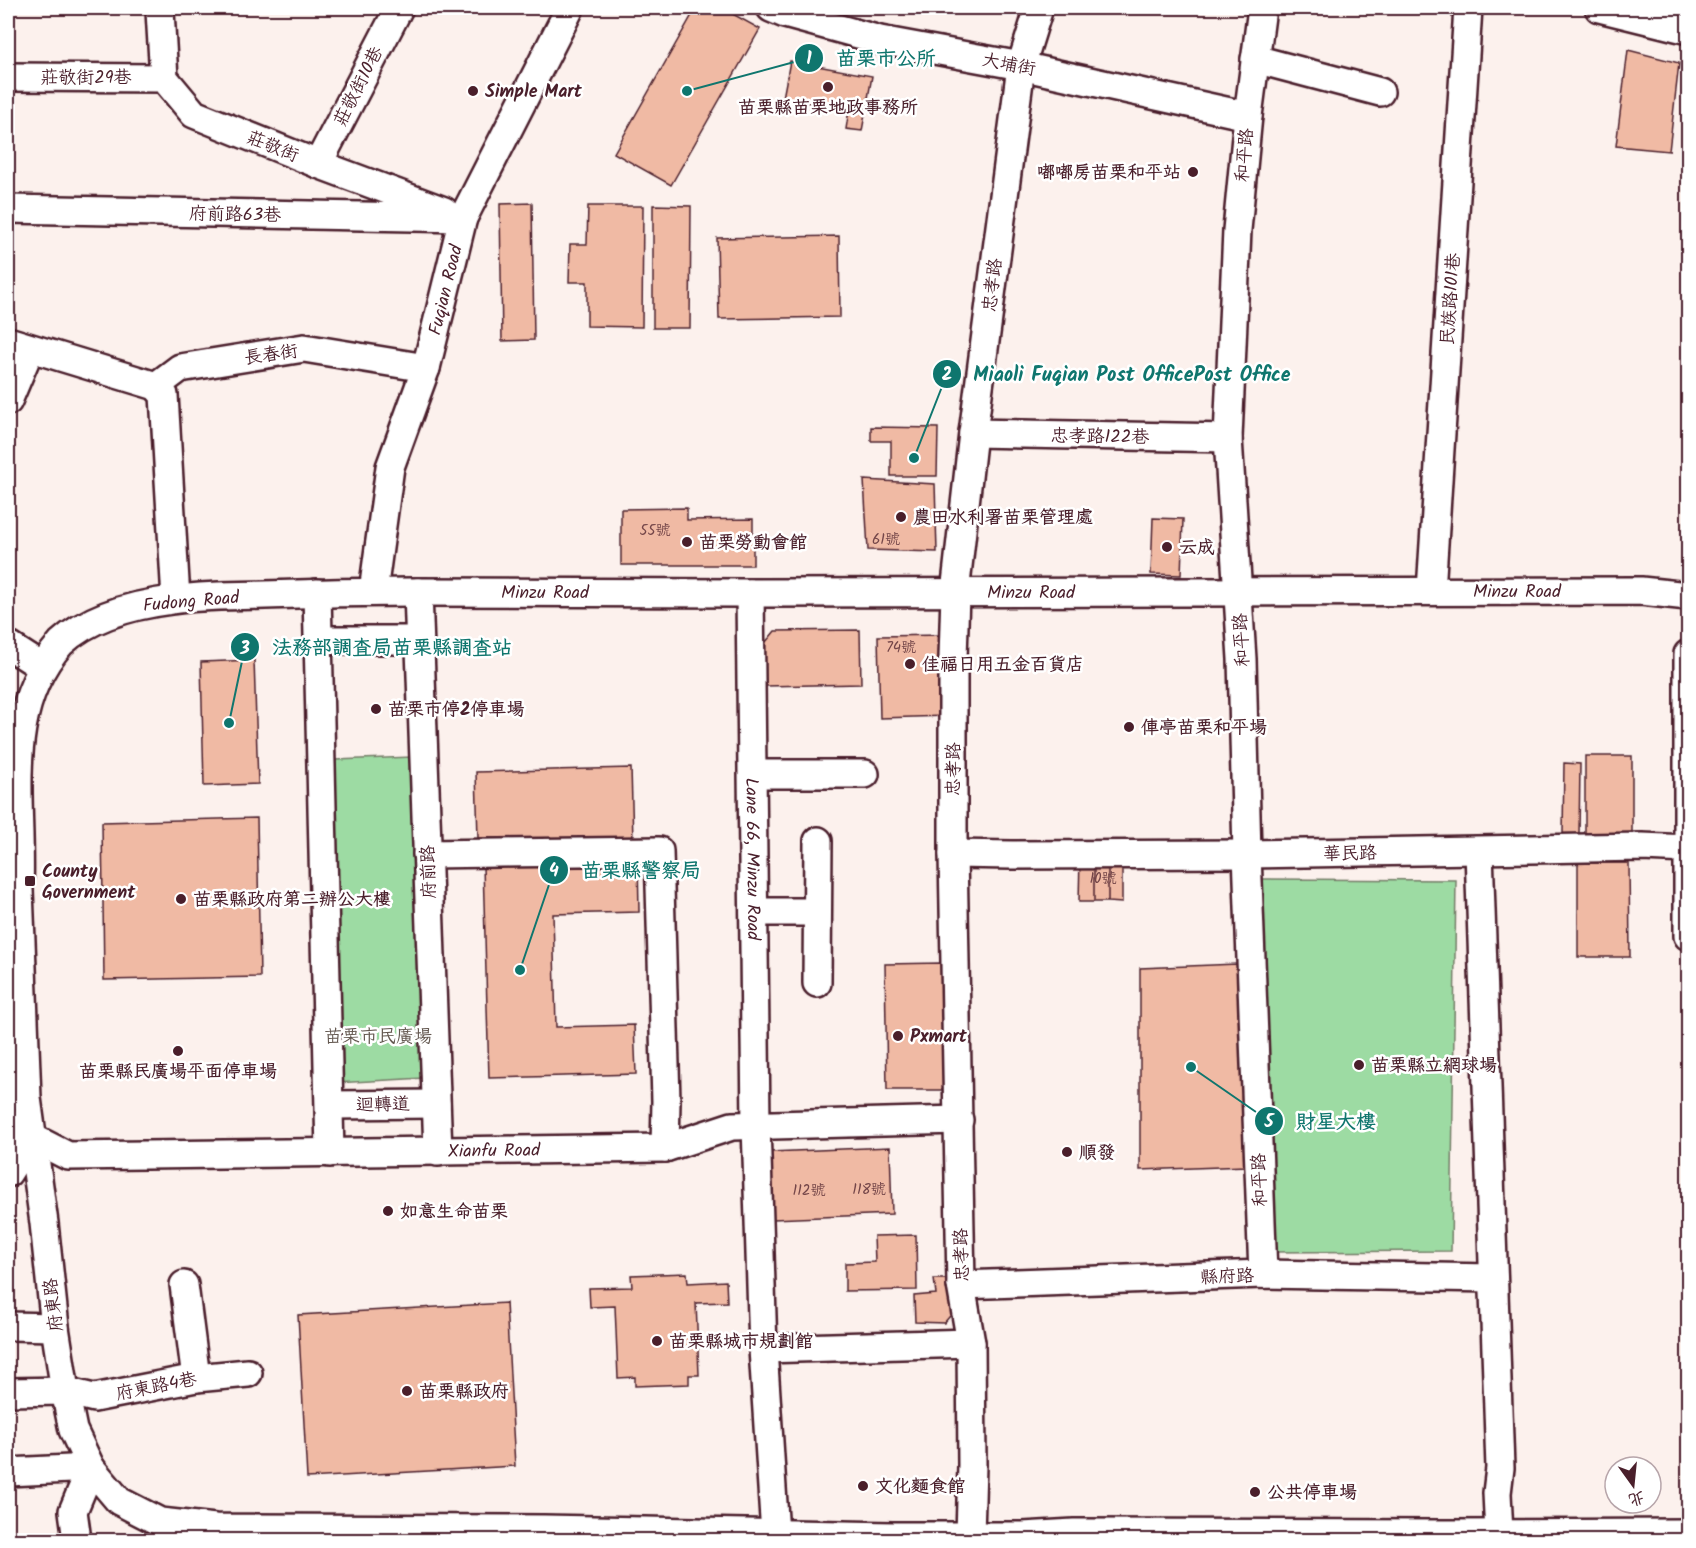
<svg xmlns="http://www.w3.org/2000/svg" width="1696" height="1548" font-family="Kalam,'LXGW WenKai TC',sans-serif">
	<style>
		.green { fill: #9ddba3; stroke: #747d67; stroke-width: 1.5 }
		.building { fill: #f0baa4; stroke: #4a1f2b; stroke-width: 1.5 }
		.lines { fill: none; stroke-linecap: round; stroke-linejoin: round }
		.minor-casing { stroke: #4a1f2b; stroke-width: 32 }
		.minor { stroke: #fff; stroke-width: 27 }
		.poi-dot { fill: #4a1f2b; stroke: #fff; stroke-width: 2 }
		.labels { text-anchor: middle; stroke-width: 5; stroke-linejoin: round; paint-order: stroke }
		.number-label { font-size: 15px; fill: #744649 }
		.street-label { font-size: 18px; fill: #4a1f2b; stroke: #fff }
		.poi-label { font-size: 18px; font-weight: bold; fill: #4a1f2b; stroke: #fff; text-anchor: start }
		.park-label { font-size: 18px; fill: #63574f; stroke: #fff }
		.leader { fill: none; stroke: #0f766e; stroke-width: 2 }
		.callout-dot { fill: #0f766e; stroke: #fff; stroke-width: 2 }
		.mark-label { font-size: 18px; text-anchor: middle; font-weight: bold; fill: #fff }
		.callout-label { font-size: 20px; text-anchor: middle; font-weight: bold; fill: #0f766e; stroke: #fff; stroke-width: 5; stroke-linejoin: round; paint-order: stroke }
	</style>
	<rect width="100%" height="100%" fill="#fcf1ed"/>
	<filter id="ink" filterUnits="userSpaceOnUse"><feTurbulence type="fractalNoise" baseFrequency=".0167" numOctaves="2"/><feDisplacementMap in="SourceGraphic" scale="12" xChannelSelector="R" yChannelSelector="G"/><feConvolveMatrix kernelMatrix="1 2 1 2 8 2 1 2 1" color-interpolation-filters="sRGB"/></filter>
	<g filter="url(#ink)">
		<path class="green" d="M412,757L424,1078L335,1083V760Z
			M1260,879L1456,880L1451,1251L1267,1252Z"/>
		<path class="building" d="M696,8H722L760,29L671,185L614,153Z
			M1628,50L1679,63L1669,151L1616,146Z
			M790,61L872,76L862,131L846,129L849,110L783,98Z
			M532,203L534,340L502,341L500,204Z
			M653,205L691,206L690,328H653Z
			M588,206H643L642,327L587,326V282H569L570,244H587Z
			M839,236L840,317L719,319L717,238Z
			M871,427L938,428L937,476H891V441H871Z
			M864,480L935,484L937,552L868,550Z
			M687,508V520L753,519V565H621V509Z
			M1153,518L1183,519L1181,575L1151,574Z
			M860,630L861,684L765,686V643L775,631Z
			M945,635L947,716L880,718L878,636Z
			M254,660L258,784L204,786L201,662Z
			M1585,756H1632V835H1585Z
			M1564,763L1580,764L1579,834H1563Z
			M631,768L633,841L638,859L639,912L553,914L556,1027L634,1025L636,1074L489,1078L483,866H502V838H478L476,772Z
			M257,818L260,977L104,980L102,822Z
			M1080,857H1094V902H1079Z
			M1094,857H1108V902H1094Z
			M1108,857H1122V903L1108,902Z
			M1578,863H1629L1630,957H1578Z
			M942,963L943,1090H887L885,964Z
			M1237,964L1246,1166L1140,1170V968Z
			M890,1147L892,1214L773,1219L770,1152Z
			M916,1235L917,1290L845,1291V1263L875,1262L874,1236Z
			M687,1273L688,1283L726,1281L727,1302L696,1303L699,1375H689V1384L635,1386V1377L618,1378L615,1306L590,1307L589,1288L632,1287L631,1275Z
			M934,1279H955V1310L944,1323L915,1322L914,1296L936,1294Z
			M506,1303L515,1466L307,1478L298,1315Z"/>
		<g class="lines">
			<g class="minor-casing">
				<g id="minor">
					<path d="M162,8L160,11L164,78L194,114L318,164L444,211"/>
					<path d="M771,8L785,14L880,40L1021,66L1248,116"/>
					<path d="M1262,8L1248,116L1237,230L1228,438L1242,659L1247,854L1263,1274"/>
					<path d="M1599,8L1688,30"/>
					<path d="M1255,59L1380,92"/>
					<path d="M8,77L164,78"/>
					<path d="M318,164L399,8"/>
					<path d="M8,209L463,218"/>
					<path d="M8,341L156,386L164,395L176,599"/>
					<path d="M156,386L180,368L304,348L426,368"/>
					<path d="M8,401L30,349"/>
					<path d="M973,433L1228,438"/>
					<path d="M1431,591L1468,8"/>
					<path id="s1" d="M373,592L390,467L426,368L463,218L570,8"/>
					<path d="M418,592L438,1152"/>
					<path d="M317,593L330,1153"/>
					<path id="s2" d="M750,593L756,1125L763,1349L775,1534"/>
					<path d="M1688,596L1641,591C1344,590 1046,594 748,593C637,593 525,593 413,592C364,592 314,593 265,595C234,596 202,595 172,600C133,605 90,616 61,643C0,712 23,801 19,889L27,1098L44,1223L55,1327L65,1391L73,1430L91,1468L119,1501L160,1522L215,1528L544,1529L893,1536H1023L1074,1533L1445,1534L1688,1533"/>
					<path d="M318,640H419"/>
					<path d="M8,645L39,665"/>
					<path d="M1688,654V936"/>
					<path d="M753,774H865"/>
					<path d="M1479,851L1500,1468L1497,1493L1499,1534"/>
					<path d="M427,854L659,851L666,1101L665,1148"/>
					<path d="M953,854L1012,855L1247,854L1642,847L1688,849"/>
					<path d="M754,912H817"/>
					<path d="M817,983L818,841"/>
					<path d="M331,1105L436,1104"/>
					<path id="s3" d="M8,1122L31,1137L68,1156L665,1148L732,1126L959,1120"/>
					<path d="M8,1173L31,1137"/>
					<path d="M184,1285L196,1378"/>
					<path d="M961,1285L1263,1274L1493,1278"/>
					<path d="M8,1326L55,1327"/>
					<path d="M763,1349L971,1343"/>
					<path d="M8,1392L65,1391L94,1398L196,1378L248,1373"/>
					<path d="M8,1472L91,1468"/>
					<path d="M970,1536L972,1465L971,1343L961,1285L953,854V658L955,593L973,433L1021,66L1039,8"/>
					<path d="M77,1540L73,1511L91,1468"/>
				</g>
			</g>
			<use href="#minor" class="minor"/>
		</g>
	</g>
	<g class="poi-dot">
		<circle cx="828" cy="87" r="6"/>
		<circle cx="473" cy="91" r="6"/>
		<circle cx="1193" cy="172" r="6"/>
		<circle cx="901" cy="517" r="6"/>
		<circle cx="687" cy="542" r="6"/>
		<circle cx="1167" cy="547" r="6"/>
		<circle cx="910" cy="664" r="6"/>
		<circle cx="376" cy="709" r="6"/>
		<circle cx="1129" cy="727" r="6"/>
		<rect x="24" y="875" width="12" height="12" rx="3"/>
		<circle cx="181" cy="899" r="6"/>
		<circle cx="898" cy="1036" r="6"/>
		<circle cx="178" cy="1051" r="6"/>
		<circle cx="1359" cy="1065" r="6"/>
		<circle cx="1067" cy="1152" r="6"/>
		<circle cx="388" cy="1211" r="6"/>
		<circle cx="657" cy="1341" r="6"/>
		<circle cx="407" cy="1391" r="6"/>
		<circle cx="863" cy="1486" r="6"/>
		<circle cx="1255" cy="1492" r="6"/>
	</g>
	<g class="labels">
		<g class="number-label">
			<text x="655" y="535">55號</text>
			<text x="886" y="544">61號</text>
			<text x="901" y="652">74號</text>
			<text x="1103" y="883">10號</text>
			<text x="869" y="1194">118號</text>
			<text x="809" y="1195">112號</text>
		</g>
		<g class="street-label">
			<text transform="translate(1009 64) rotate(11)" y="6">大埔街</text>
			<text x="86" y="83">莊敬街29巷</text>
			<text transform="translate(358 86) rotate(-63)" y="6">莊敬街10巷</text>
			<text transform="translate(273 146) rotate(22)" y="6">莊敬街</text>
			<text transform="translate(1244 155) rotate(-85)" y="6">和平路</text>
			<text transform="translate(235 214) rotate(1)" y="6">府前路63巷</text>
			<text transform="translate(992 285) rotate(-83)" y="6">忠孝路</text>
			<text dy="6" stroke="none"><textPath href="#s1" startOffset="312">Fuqian Road</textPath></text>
			<text transform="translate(1450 299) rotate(-86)" y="6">民族路101巷</text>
			<text transform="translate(271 354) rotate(-8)" y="6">長春街</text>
			<text transform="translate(1100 436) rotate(1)" y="6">忠孝路122巷</text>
			<text x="1517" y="597">Minzu Road</text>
			<text x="545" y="598">Minzu Road</text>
			<text x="1031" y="598">Minzu Road</text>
			<text transform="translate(191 601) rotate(-5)" y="6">Fudong Road</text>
			<text transform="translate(1241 640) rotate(-93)" y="6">和平路</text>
			<text transform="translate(953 769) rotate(-90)" y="6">忠孝路</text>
			<text transform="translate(1350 853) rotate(-1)" y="6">華民路</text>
			<text dy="6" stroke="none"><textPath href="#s2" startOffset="266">Lane 66, Minzu Road</textPath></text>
			<text transform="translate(428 872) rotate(-92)" y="6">府前路</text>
			<text transform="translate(383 1104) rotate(-1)" y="6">迴轉道</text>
			<text dy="6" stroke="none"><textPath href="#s3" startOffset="495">Xianfu Road</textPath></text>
			<text transform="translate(1259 1180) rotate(-92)" y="6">和平路</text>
			<text transform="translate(961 1255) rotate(-92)" y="6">忠孝路</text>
			<text transform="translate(1227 1276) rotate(-2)" y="6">縣府路</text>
			<text transform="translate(53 1305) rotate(-97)" y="6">府東路</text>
			<text transform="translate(156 1386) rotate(-11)" y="6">府東路4巷</text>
		</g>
		<g class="poi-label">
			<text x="485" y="97">Simple Mart</text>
			<text x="828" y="113" text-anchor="middle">苗栗縣苗栗地政事務所</text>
			<text x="1181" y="178" text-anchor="end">嘟嘟房苗栗和平站</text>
			<text x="913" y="523">農田水利署苗栗管理處</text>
			<text x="699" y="548">苗栗勞動會館</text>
			<text x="1179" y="553">云成</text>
			<text x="922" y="670">佳福日用五金百貨店</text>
			<text x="388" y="715">苗栗市停2停車場</text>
			<text x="1141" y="733">俥亭苗栗和平場</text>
			<text x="42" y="877">County<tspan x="42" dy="21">Government</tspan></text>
			<text x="193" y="905">苗栗縣政府第二辦公大樓</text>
			<text x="910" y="1042">Pxmart</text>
			<text x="1371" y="1071">苗栗縣立網球場</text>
			<text x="178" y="1077" text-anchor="middle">苗栗縣民廣場平面停車場</text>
			<text x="1079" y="1158">順發</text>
			<text x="400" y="1217">如意生命苗栗</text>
			<text x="669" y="1347">苗栗縣城市規劃館</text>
			<text x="419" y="1397">苗栗縣政府</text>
			<text x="875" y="1492">文化麵食館</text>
			<text x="1267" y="1498">公共停車場</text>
		</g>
		<g class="park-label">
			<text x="378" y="1042">苗栗市民廣場</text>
		</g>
	</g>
	<path class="leader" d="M687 91L809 58M914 458L947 374M229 723L245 647M520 970L554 870M1191 1067L1269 1121"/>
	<g class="callout-dot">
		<circle cx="687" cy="91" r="6"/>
		<circle cx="914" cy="458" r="6"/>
		<circle cx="229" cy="723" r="6"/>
		<circle cx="520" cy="970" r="6"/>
		<circle cx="1191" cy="1067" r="6"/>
		<circle cx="809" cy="58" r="15"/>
		<circle cx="947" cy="374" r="15"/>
		<circle cx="245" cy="647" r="15"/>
		<circle cx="554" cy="870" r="15"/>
		<circle cx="1269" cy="1121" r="15"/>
	</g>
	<g class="mark-label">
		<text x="809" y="64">1</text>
		<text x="947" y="380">2</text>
		<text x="245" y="654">3</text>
		<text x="554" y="876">4</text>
		<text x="1269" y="1127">5</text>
	</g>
	<g class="callout-label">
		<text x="886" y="65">苗栗市公所</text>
		<text x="1132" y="381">Miaoli Fuqian Post OfficePost Office</text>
		<text x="392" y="654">法務部調查局苗栗縣調查站</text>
		<text x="641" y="877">苗栗縣警察局</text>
		<text x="1336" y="1128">財星大樓</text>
	</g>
	<rect width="1696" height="1548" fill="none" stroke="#fff" stroke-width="30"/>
	<rect x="15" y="15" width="1666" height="1518" fill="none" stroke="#4a1f2b" stroke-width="2" filter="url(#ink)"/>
	<g transform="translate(1633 1485) rotate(165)"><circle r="28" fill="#ffffff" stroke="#b7a5aa" stroke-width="1.5"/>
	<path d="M0-4.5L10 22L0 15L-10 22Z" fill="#4a1f2b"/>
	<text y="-9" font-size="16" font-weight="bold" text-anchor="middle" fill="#4a1f2b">北</text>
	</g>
</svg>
